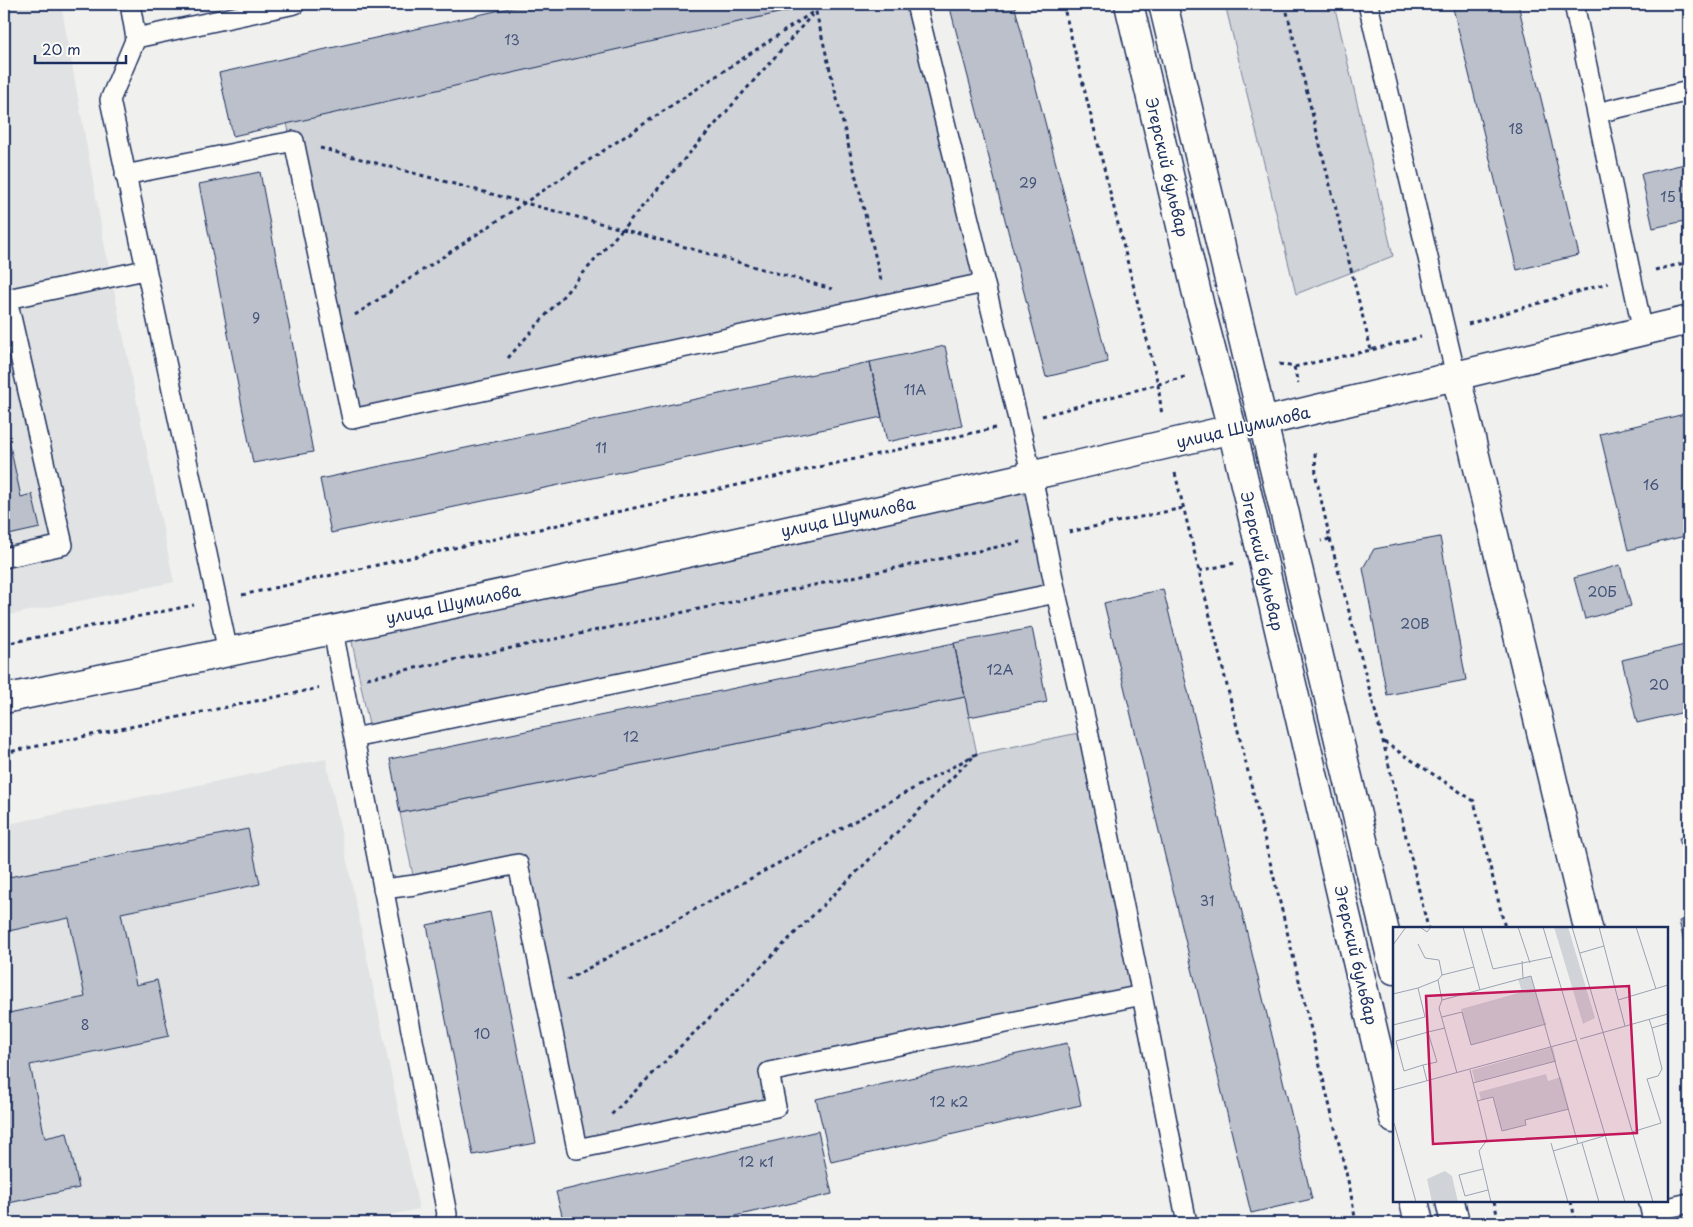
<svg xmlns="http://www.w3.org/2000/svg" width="1693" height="1227" font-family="'Playpen Sans',sans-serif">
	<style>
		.built { fill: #e0e2e3 }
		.green { fill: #d0d3d8; stroke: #76819b }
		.building { fill: #bbc0ca; stroke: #1b2f5e }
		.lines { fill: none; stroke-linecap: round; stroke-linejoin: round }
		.service-casing { stroke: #1b2f5e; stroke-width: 22 }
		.minor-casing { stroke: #1b2f5e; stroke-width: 31 }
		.primary-casing { stroke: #1b2f5e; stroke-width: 31 }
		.path { stroke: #1b2f5e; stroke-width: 3; stroke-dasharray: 4 4; stroke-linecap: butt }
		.service { stroke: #fdfcf7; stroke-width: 19 }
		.minor { stroke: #fdfcf7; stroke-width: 28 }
		.primary { stroke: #fdfcf7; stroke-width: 28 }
		.labels { text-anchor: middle; stroke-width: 4; stroke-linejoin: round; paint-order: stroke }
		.number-label { font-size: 14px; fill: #435379 }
		.street-label { font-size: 16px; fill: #1b2f5e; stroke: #fdfcf7 }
		.inset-road { fill: none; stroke: #9ba3b4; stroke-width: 1 }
		.view { fill: #c2185b; fill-opacity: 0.15; stroke: #c2185b; stroke-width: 2.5 }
		.inset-edge { fill: none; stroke: #1b2f5e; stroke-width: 2.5 }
	</style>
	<rect width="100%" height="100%" fill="#f0f0ee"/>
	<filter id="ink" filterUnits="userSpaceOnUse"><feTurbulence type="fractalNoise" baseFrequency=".02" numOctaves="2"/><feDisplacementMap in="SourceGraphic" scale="10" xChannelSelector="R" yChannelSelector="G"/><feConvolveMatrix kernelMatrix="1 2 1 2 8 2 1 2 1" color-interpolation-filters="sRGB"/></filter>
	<g filter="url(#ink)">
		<path class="built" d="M4,4H61L105,247L174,582L4,616Z
			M326,759L419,1209L351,1223H4V825Z"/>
		<path class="green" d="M805,4H916L984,283L352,419L287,123L805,7Z
			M1225,4H1334L1393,256L1296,294Z
			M1032,476L1056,593L371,735L349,627Z
			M965,697L977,754L1088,731L1142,995L769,1072L776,1107L577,1149L518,864L415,885L400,813Z"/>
		<path class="building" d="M527,4H805V7L233,136L219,73Z
			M949,4H1014L1108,362L1046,377Z
			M1452,4H1518L1579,255L1517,270Z
			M1689,163V220L1653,228L1641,174Z
			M260,172L313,452L253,463L199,184Z
			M945,346L962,426L887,442L870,362Z
			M870,362L882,417L331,533L320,479Z
			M1689,413V535L1628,550L1600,434Z
			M4,418L21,497L32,494L40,528L4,536Z
			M1440,537L1466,680L1387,695L1363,568L1374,549Z
			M1620,565L1631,606L1585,619L1574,578Z
			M1163,589L1312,1199L1251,1213L1104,603Z
			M1032,628L1047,702L969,717L954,643Z
			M954,643L965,697L400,813L390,759Z
			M1689,644V711L1637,723L1622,660Z
			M248,829L260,884L121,913L136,985L157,980L169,1036L30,1065L45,1138L67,1133L79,1188L4,1204V1014L85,997L69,918L4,932V878Z
			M1689,836V877L1679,838Z
			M490,912L536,1143L473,1155L427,925Z
			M1689,919V962L1679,921Z
			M1067,1043L1081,1105L831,1162L816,1099Z
			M818,1131L832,1194L704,1223H564L556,1192Z"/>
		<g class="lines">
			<g class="service-casing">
				<path id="service" d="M130,4L136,38L295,4
					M916,4L1032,476L1056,593L1088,731L1142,995L1187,1223
					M1368,4L1456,376
					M1574,4L1643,332
					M136,38L110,100L228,652
					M1597,113L1689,91
					M125,175L294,141L352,419L984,283
					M7,299L145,270
					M4,300L7,299L63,545L4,558
					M333,631L447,1214L445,1223
					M354,738L1056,593
					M383,889L415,885L518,864L577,1149L776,1107L769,1072L1142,995
					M1655,1211L1689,1203"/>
			</g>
			<g class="minor-casing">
				<path id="minor" d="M1456,376L1588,928
					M1263,422L1689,320
					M4,699C414,614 824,525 1232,429
					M1653,1201L1658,1223"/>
			</g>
			<g class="primary-casing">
				<path id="primary" d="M1129,4L1200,307L1232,429L1394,1119
					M1163,4L1394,970
					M1414,1201L1419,1223
					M1450,1201L1455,1223"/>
			</g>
			<path class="path" d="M814,4L881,280
				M1063,4L1158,384L1162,416
				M1285,4L1371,350
				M320,148L622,229L832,289
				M1655,270L1689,262
				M355,315L816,10
				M1468,324L1608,283
				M508,358L812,15
				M1279,364L1294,367L1371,350L1421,337
				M1294,367L1298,384
				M1042,416L1188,376
				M1315,453L1316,477L1330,539L1321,541
				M1175,473L1350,1189L1356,1223
				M1069,532L1183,508
				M1330,539L1383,741L1428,928
				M1199,571L1235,563
				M242,595L995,428
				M4,644L194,605
				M367,678L1021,542
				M1384,742L1474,801L1505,928
				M4,753L319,688
				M567,980L976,754L611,1115
				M1494,1201L1499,1223
				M1571,1201L1576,1223"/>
			<use href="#service" class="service"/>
			<use href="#minor" class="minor"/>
			<use href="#primary" class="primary"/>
		</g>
	</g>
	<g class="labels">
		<g class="number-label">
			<text x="512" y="45">13</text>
			<text x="1516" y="134">18</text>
			<text x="1028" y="188">29</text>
			<text x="1668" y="202">15</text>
			<text x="256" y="323">9</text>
			<text x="915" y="395">11А</text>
			<text x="601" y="453">11</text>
			<text x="1651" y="490">16</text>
			<text x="1602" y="597">20Б</text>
			<text x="1415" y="629">20В</text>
			<text x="1000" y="675">12А</text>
			<text x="1659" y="690">20</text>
			<text x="631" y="742">12</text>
			<text x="1207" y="906">31</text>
			<text x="85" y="1030">8</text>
			<text x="482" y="1039">10</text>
			<text x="949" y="1107">12 к2</text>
			<text x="756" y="1167">12 к1</text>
		</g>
		<g class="street-label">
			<text transform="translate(1167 167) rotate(77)" y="6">Эгерский бульвар</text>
			<text transform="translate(1243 427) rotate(-13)" y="6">улица Шумилова</text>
			<text transform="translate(848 517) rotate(-12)" y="6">улица Шумилова</text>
			<text transform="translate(1262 561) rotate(77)" y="6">Эгерский бульвар</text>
			<text transform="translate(453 604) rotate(-12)" y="6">улица Шумилова</text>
			<text transform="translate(1356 955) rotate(77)" y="6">Эгерский бульвар</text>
		</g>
	</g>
	<g transform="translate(1393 927)">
		<rect width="275" height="275" fill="#f0f0ee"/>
		<path d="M161,0H175L202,91L190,97ZM138,49L153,97L78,118L68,82L129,65L125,52ZM160,120L163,134L82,155L79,143ZM153,147L155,154L168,150L176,182L132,193L133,198L109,204L100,170L88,173L86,165ZM52,244L59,249L65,275H39L34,252Z" fill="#d0d3d8"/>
		<path class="inset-road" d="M27,0L34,5L38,0M70,0L87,63M88,0L100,42L159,30M125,0L137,36M150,0L232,275M179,0L260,275M206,0L232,99M243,0L263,62M25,17L32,31L46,33L49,48M0,18L13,0M187,26L211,19M129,34L130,51M81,40L49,48L45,53L49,73L138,49L185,217M25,61L45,53M0,67L25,61L32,90L0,98M49,73L46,81L64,146M225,73L275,58M49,90L69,85L78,118L153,97M256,92L259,101L275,96M35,105L52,101M187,112L275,87M30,138L44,135L35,105L3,114L11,144L30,138L34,154M77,143L94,213L86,224L98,275M80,156L163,134M0,163L183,113M84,174L100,170L109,204L133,198L132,193L176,182M1,196L23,275M239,205L268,196L254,152L265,149L269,142L259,101M158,216L175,275M189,216L206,275M160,224L211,209M90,242L66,248L72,269L95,263"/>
		<path class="view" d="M236,59L244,206L40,217L33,69Z"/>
		<rect width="275" height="275" class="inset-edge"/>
	</g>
	<rect width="1693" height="1227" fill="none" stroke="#fdfcf7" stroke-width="20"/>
	<rect x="10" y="10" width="1673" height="1207" fill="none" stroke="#1b2f5e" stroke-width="2" filter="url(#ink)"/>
	<path d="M35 55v8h91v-8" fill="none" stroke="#1b2f5e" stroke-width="2.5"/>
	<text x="42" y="55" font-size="15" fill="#1b2f5e" stroke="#fdfcf7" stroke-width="4" paint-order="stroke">20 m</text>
</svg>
